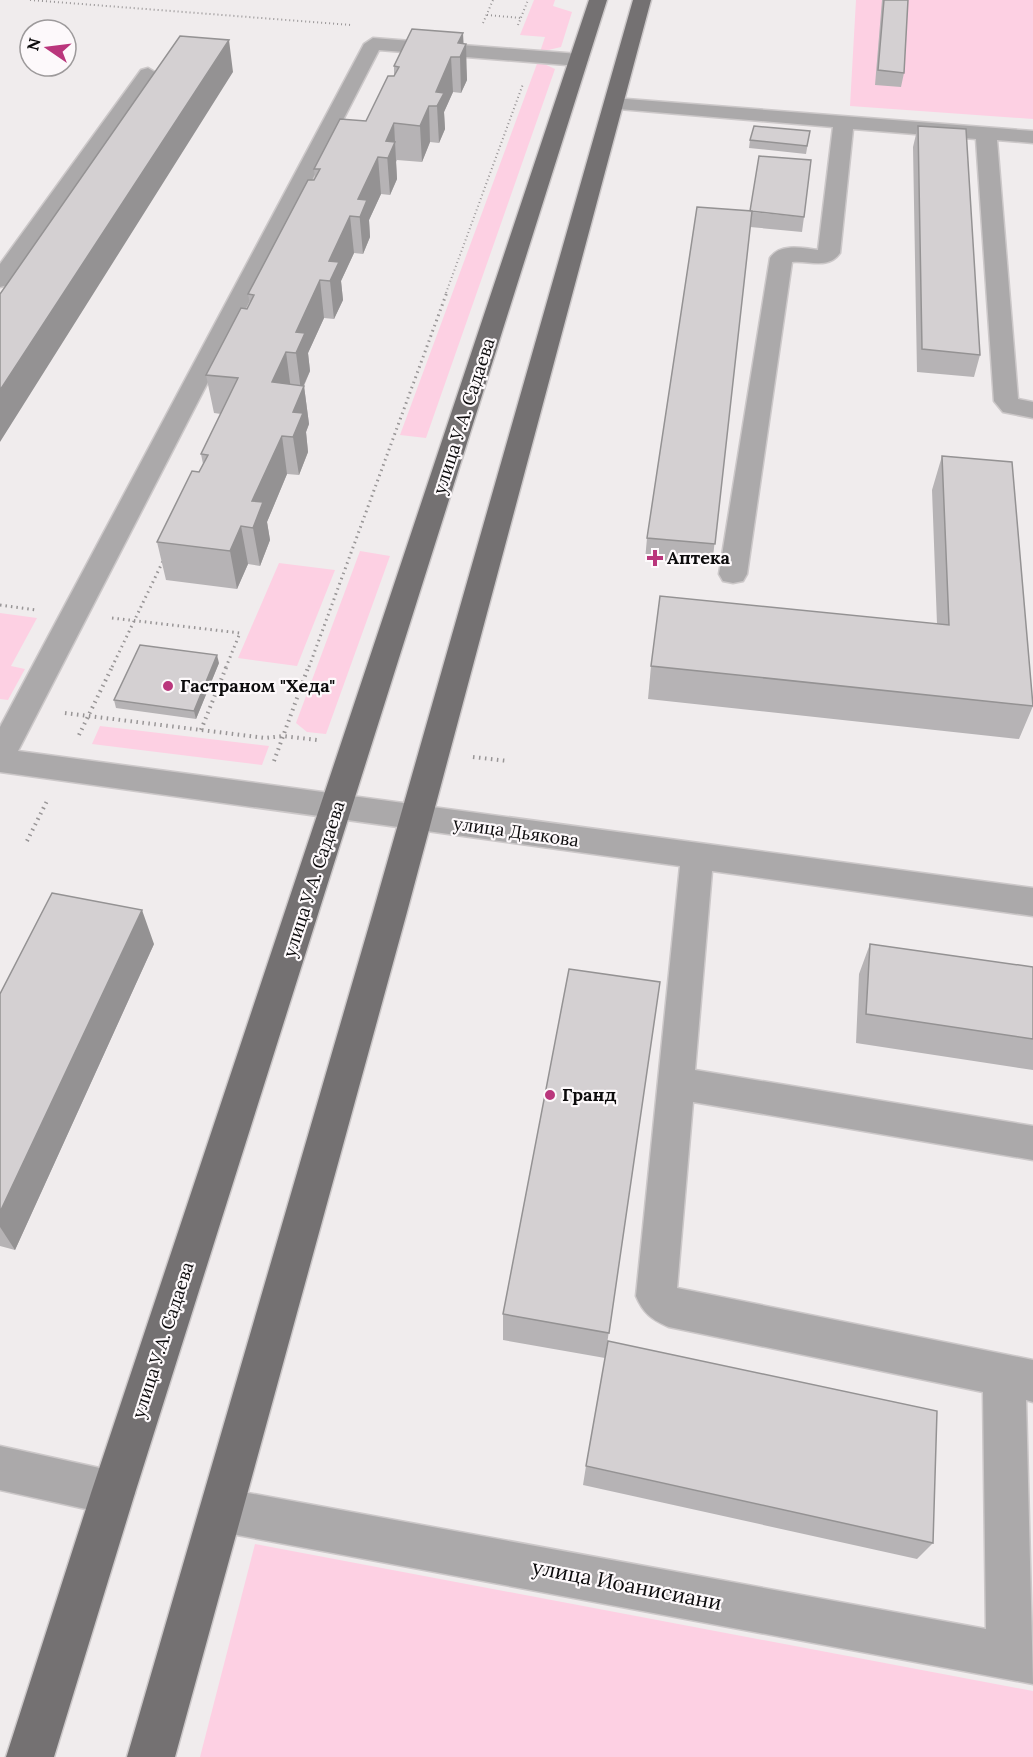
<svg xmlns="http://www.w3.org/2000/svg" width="1033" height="1757" font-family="Lora,serif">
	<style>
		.green { fill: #fdd0e3 }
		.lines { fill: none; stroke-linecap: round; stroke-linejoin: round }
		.minor-casing { stroke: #ccc8c9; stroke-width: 3 }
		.major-casing { stroke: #ccc8c9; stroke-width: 3 }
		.path-far2 { stroke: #989596; stroke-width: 2; stroke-dasharray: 1 3; stroke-linecap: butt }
		.path-far1 { stroke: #989596; stroke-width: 3; stroke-dasharray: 1.5 4; stroke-linecap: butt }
		.path { stroke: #989596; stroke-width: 4; stroke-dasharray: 1.5 4.5; stroke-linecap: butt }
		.minor { fill: #aba9aa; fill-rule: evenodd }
		.major { fill: #747172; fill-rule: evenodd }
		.wall { fill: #b6b3b5 }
		.shaded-wall { fill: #949293 }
		.building { fill: #d4d0d2; stroke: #949293; stroke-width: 1.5 }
		.poi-dot { fill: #ba367c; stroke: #fdf9fb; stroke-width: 2 }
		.labels { text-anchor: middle; stroke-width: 4.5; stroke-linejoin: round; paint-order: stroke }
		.street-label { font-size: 18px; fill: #0c0b0c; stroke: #fdf9fb }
		.poi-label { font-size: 18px; font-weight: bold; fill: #0c0b0c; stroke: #fdf9fb; text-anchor: start }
		.near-street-label { font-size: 21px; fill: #0c0b0c; stroke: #fdf9fb }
	</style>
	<rect width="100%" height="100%" fill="#f0eced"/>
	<path class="green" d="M534,0H555L553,6L572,12L561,47L540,52L545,37L520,35Z
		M856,0H1033V119L850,106Z
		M538,61L555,69L426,438L400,435Z
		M360,551L390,556L326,734L307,732L296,723Z
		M279,563L335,570L297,666L238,658Z
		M0,613L37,618L11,666L25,669L8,700L0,699Z
		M100,726L269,746L262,765L92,744Z
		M255,1544L1033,1691V1757H200Z"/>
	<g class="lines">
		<g class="minor-casing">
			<path id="minor" d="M373,38L579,54L588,60L579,66L379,50L18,751L1033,888V916L712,871L695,1070L1033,1126V1160L693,1102L677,1288L1033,1360V1402L1026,1400L1033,1684L221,1532L206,1525L199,1510L206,1495L221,1488L986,1629L983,1392L669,1327C652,1320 643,1313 636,1296L680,866L0,772V727L364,44Z
				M148,68L158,74L8,285L0,287V264L141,70Z
				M614,98L1033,131V143L997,140L1018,399L1033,402V418L1003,412L994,401L976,139L853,129L840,253C828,270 809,260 792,262L747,574L743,581L733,583L723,581L719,574L770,258C780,243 803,248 818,250L833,127L607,108L604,104L607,100Z
				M0,1446L113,1471L128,1478L135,1493L128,1508L113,1515L0,1490Z"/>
		</g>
		<g class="major-casing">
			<path id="major" d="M589,0H607L135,1493L54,1757H6L91,1493Z
				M633,0H651L407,912L175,1757H127L373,912Z"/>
		</g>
		<path class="path-far2" d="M30,0L351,25
			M487,15L521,18
			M483,23L493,0
			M518,25L528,0
			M446,293L523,84"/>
		<path class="path-far1" d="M0,605L36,610
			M112,618L240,633L226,667
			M112,667L163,561
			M309,667L447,292"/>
		<path class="path" d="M65,713L265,738L283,736L317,740
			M201,730L227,665
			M79,735L113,665
			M473,757L508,761
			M274,761L309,665
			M27,841L47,801"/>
		<use href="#minor" class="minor"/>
		<use href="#major" class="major"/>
	</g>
	<path class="wall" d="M882,0H908L904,73L901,87L875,85Z
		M463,33L467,80L461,93L453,92L444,112L445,129L439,143L430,142L422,162L397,160L396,162L397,179L390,195L381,194L369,220L370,237L363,254L354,253L341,281L343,300L334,319L324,318L308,353L310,371L304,386L309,424L306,432L308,452L299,475L287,474L267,522L270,540L260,566L248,564L237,589L166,580L157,542L199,472L203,464L201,454L221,414L214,413L206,375L247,309L250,304L248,294L314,180L315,178L314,169L366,121L394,76V66Z
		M918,126L980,355L974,377L917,372L913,147Z
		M810,131L806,154L749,148L750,140Z
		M697,207L804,217L802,232L750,227L712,566L645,560L647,538Z
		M942,456L1033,706L1019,739L648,699L651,666L937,624L932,490Z
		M219,663L196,719L116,708L114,700Z
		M154,944L15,1250L0,1246V994Z
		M870,944L1033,967V1070L856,1043L859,974Z
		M660,982L605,1358L503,1340V1314Z
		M586,1466L933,1543L917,1559L583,1485Z"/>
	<path class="shaded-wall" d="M463,33V51L466,44L467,80L461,93L460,57L458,43Z
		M229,40L233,72L0,442V390Z
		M451,57L453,92L444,112L445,129L439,143L437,106L436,92Z
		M429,106L430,142L422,162L420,126Z
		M394,123L397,179L390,195L386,141Z
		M378,157L381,194L369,220L370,237L363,254L358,199Z
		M350,216L354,253L341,281L343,300L334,319L330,281L329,261Z
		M320,280L324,318L308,353L310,371L301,391L296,353V332Z
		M286,352L291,390L272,382Z
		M304,386L309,424L306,432L308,452L299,475L293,437V412Z
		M282,436L287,474L267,522L270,540L260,566L253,528L252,501Z
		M241,526L248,564L237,589L230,551Z
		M217,655L219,663L196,719L194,711Z
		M142,910L154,944L15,1250L0,1227V1212Z"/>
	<path class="building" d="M884,0H908L904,73L878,70Z
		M412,29L463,33L458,43L466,44L460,57H451L436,92L444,93L437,106H429L420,126L394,123L386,141L395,142L388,158L378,157L358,199L367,200L360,217L350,216L329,261L339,262L330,281L320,280L296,332L305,333L296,353L286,352L272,382L304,386L293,412L303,413L293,437L282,436L252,501L263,502L253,528L241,526L230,551L157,542L192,471L199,472L208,455L201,454L238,378L206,375L241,308L247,309L254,295L248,294L308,180H314L320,169H314L340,119L366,121L388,76H394L399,67L394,66Z
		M180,36L229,40L0,390V294Z
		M754,126L810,131L807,146L750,140Z
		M918,126L966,129L980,355L922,349Z
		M759,156L811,160L804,217L750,211Z
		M697,207L752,211L715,544L647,538Z
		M942,456L1012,462L1033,706L651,666L660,596L949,625Z
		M140,645L217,655L194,711L114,700Z
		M52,893L142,910L0,1212V994Z
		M870,944L1033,967V1039L866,1014Z
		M569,969L660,982L609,1333L503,1314Z
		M608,1341L937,1411L933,1543L586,1466Z"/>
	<g class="poi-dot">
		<path d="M652 549h6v6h6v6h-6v6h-6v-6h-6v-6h6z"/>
		<circle cx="168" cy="686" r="6"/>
		<circle cx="550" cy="1095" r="6"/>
	</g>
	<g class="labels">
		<g class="street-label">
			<text transform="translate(464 416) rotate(-72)" y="6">улица У.А. Садаева</text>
			<text transform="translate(516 832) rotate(8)" y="6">улица Дьякова</text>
			<text transform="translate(314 879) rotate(-72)" y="6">улица У.А. Садаева</text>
			<text transform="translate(163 1340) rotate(-72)" y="6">улица У.А. Садаева</text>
		</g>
		<g class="poi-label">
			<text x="667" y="564">Аптека</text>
			<text x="180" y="692">Гастраном "Хеда"</text>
			<text x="562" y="1101">Гранд</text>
		</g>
		<g class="near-street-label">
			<text transform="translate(627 1585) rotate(11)" y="7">улица Иоанисиани</text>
		</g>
	</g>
	<g transform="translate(48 48) rotate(284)"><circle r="28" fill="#fdf9fb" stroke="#9d9a9b" stroke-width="1.5"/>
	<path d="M0-4.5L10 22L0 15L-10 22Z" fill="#ba367c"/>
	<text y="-9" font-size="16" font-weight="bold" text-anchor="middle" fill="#0c0b0c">N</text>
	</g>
</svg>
